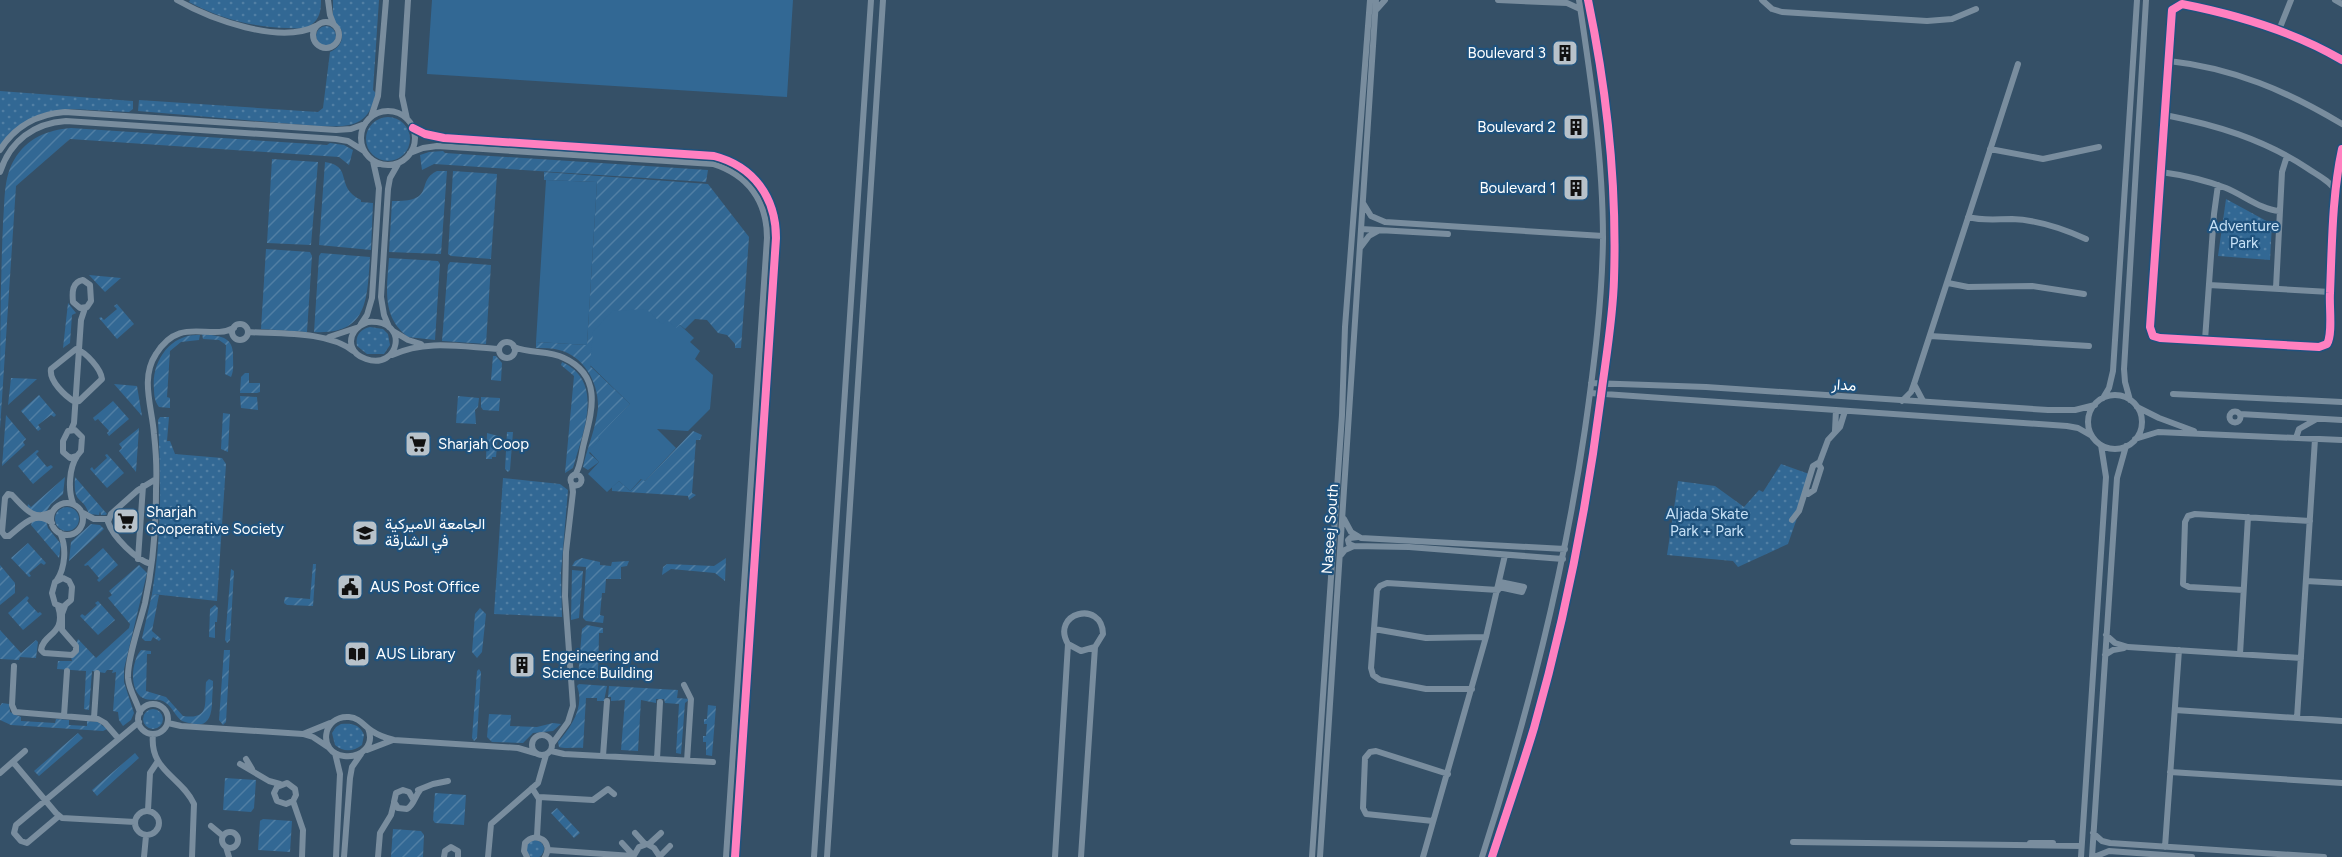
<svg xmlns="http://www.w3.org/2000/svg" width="2342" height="857" font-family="Figtree,Vazirmatn,sans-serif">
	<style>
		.grass { fill: url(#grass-dots) }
		.garden { fill: url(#garden-furrows) }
		.pitch { fill: #326894 }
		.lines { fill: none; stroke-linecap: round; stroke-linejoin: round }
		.minor { stroke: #798d9e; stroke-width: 6 }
		.cycleway-casing { stroke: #1f527d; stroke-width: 11 }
		.cycleway { stroke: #ff80c0; stroke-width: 8 }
		.labels { text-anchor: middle; stroke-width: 4.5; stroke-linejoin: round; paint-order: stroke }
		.poi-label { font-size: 15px; fill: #fff; stroke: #1f527d; text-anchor: start }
		.park-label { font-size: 15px; fill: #c6e0f5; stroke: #1f527d }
		.street-label { font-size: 15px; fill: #fff; stroke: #1f527d }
	</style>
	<defs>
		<pattern id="grass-dots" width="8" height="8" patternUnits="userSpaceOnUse" patternTransform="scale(1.5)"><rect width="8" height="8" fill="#326894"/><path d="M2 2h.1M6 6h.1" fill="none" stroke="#517fa4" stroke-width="1.8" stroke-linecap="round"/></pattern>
		<pattern id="garden-furrows" width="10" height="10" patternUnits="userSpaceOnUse" patternTransform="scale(1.5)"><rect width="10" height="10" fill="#326894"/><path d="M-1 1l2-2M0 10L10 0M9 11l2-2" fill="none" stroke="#517fa4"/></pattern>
	</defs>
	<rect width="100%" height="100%" fill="#355067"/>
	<path class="grass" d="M190,0H321C321,10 320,19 311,25C305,30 296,28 288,28C252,27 221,19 189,2Z
		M333,0H379L373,90L376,93C368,129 348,127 316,126L138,111L139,100L318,112L323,108L330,52C341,47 344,39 341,29L333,21Z
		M316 36a10 10 0 1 1 20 0a10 10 0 1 1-20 0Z
		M0,91L133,101V109L129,112L71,109L41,114L0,145Z
		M366 139a22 22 0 1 1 44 0a22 22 0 1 1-44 0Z
		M2226,199L2272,224L2270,260L2218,256Z
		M370,327L383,329L388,334L390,345L384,354H367L357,346C355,336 360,329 370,327Z
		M160,417H169L167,441H170L175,454L222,458L226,464L217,601L152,594C162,536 161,479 158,420Z
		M507,432H513L510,470L508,472L505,469Z
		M1781,464L1812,475L1788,544L1738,567L1733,561L1667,555L1678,481L1715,486L1744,507L1759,490L1763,492Z
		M503,478L560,484L568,490L561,573L562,617L494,614Z
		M55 519a12 12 0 1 1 24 0a12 12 0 1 1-24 0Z
		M143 719a10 10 0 1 1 20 0a10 10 0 1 1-20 0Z
		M341,724C351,723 360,724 364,735L362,745C353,752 343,752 335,745L332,733L336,727Z
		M526 849a9 9 0 1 1 18 0a9 9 0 1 1-18 0Z"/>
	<path class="garden" d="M71,128L327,145L330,143L344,145L353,150L349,165L339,157L70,139L16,186L0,429C0,361 0,291 3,223C5,202 3,179 14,160C27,138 47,130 71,128Z
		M443,151L445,153L708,170L706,182L434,164L422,170L420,155L429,152Z
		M272,159L318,162L311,245L267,243Z
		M325,162C354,166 334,187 361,200V202L373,203L371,250L319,245Z
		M437,171H447L441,254L389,252L392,201C438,202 414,182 437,171Z
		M453,171L497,174L491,259L451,256L448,254Z
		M544,172L708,184L749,237L741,348H735V344L727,335L718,333L707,320L695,319L685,329L680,325L677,329L663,324L590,366L630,404L599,437L600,439L589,453L599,462L588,470L583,467C587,448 596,428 598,408C599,383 584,356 559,350C552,348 543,348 536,348V342L587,345L597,182L544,180Z
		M266,249L310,252L312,256L307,332L261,329Z
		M321,253L370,257C367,300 368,335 314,332L319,256Z
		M389,258L438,261L440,264L435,340L408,337C381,317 387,287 389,258Z
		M450,262L491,265L486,344L442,341L448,265Z
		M89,275L121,278L105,292Z
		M68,303L76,313L72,315L70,343L63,348Z
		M117,304L134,324L117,339L99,318L101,317L104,320L117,309L114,306Z
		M202,334C220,336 234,336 233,357C233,364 234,371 231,377L225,374L226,345L219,340L203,339Z
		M200,335L199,340L181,342L170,351L167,397L170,398V408L159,407C155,402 154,396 154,389C151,362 170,333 200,335Z
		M493,356H496L502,363L501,381L491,380Z
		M562,362C606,382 582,434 573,468L565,473L574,376L561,365Z
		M245,373H249V383H260V392L257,393H240L241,377Z
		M11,378L37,379L8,405Z
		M114,384L137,386L142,416Z
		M39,395L56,415L54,417L51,415L38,425L41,429L38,431L21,411Z
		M240,396L257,397L258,410L241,408Z
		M458,396L479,398L478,407L475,410L476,424L456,423Z
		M481,397L500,398L499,411L483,410L481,407Z
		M113,401L129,419L109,436L107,433L109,431L98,419L95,421L93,418Z
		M223,413L230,414L228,452L221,449Z
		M6,415L26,439L23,442L25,445L2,466Z
		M139,428L136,472L119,451L122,448L119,444Z
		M693,431L702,435L700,440H696L692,493L696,495L689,500L688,496L612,491V487L619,481L630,491L642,479L645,481Z
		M487,433L498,436L496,457H492V459H486Z
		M37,450L39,451L36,454L47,467L51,465L53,467L33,484L18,466Z
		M107,454L124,473L107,488L90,469L92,467L94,470L107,458L105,455Z
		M65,477L63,494L51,504L46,512H31L27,509L28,504L31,507Z
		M75,477L107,514L105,515H101L100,511L99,515L89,514C82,494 73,506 75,477Z
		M33,519L46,521L48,528L61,544L59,558L31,525Z
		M91,524L100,525L104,529L69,561L71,542Z
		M28,543L46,563L44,565L41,563L29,573L31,576L29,577L11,558Z
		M103,548L118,565L99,582L97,580L99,578L88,565L85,566L84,565Z
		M582,558L600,562V565L611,566L612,562L629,561L627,566L621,567V579H606L605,593H602L600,615L604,616L603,623L586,621L583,618L586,567L572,566L575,561Z
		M726,558L725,581L715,573L671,569L662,575L663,567L667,564L714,566Z
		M313,564H316L313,606L287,605L284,603L285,597L310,599Z
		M0,565L15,583V593L0,605Z
		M139,565L147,573L124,669V682L134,713L131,720L123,726L119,720L118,712L113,711L116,672L112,673L113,670H107L105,673L92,671L89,710L84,709L86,671L57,669L58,661H72L71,657L78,639L96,658L129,628L130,624L108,598L112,595L109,591Z
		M231,569L234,571L230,640L227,643L225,640Z
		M572,570L583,571L579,618L571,620Z
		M152,594L159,595L152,631L161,639L159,641L153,637L151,641H145L142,638Z
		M27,596L29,598L27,601L38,613L40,612L42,614L23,630L8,613Z
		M98,601L115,620L98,635L80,616L82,614L85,616L97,605L95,603Z
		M215,605L218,608L217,622H215V638L209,637L210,609Z
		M480,608L486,614L482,652L477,658L472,652L475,614Z
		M587,625L603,628V633H599L598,678L578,677L582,629Z
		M0,630L21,653L36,640L38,642L36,658L20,657L19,660L0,659Z
		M141,650L151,651V654H147L146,691L166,697L183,716C211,720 204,703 206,682L209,679L213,681C213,689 212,697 212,705C210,727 201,727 182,721C175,716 173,708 166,703C159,697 151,702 143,698C128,690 132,660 141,650Z
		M224,650H230L226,722L223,725L219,720Z
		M479,669L481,672L477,738L474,741L472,738L477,671Z
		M579,684L607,686L604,701H597V698H586L583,748C576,747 565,749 559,747L558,742C571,727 585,707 577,686Z
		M609,686L678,690L677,698L690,699L685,703L681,754L676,753L679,704L665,703L664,699H656V703L641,700L638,751L621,750L625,700L611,701V697H608Z
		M2,703L9,704L10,712L21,717V721L55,723L56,719L69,720V725L87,726V721L98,722L107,729L103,731L11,725L0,720V706Z
		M708,705L716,706L712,756L706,755V742H703V736H706L707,724H704V719H707Z
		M489,714L511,715L510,726L537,727L553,723L561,724L553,731L533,733L523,743L492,742L487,737Z
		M78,733L83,738L39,776L34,771Z
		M135,753L139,758L97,796L92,790Z
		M225,778L256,780L254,808L251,812L223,810Z
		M435,793L466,795L464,825L435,823L433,820Z
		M557,808L580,833L574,838L551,813Z
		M263,819L292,821L290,852L258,850L260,821Z
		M393,829L421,831L424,835L423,857H391Z"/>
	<path class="pitch" d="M432,0H793L787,97L427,74Z
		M546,180L597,182L587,345L536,342Z
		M646,309L662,324L667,320L676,328L680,325L694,338L690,342L700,351L695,359L713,375L710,409L688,431L657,429L676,448L645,481L641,479L630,491L619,481L607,492L588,474L599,462L589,451L600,439L598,437L630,404L590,365L593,332L612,311Z"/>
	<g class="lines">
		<path class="minor" d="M177,0C210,19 280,45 316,26
			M328,0L330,15L334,25
			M1498,0L1567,3L1580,9
			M1762,0L1772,9L1782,12L1927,21L1952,19L1976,9
			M2335,0L2342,4
			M1377,9L1385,0
			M313 35a13 13 0 1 1 26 0a13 13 0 1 1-26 0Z
			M2279,30L2291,0
			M2342,60C2293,31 2238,15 2182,4L2172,10L2150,327L2153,336L2160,338L2319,347L2327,344C2333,334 2329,306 2330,293C2332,246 2332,195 2342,149
			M2169,61C2233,68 2287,91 2342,124
			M361 138a27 27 0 1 1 54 0a27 27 0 1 1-54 0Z
			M2165,115C2216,125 2263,139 2307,168C2317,175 2329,180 2336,191
			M371,117L378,96L386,0
			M407,119L402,96L408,0
			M413,128L425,134L444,138L714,156C753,166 776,197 776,238L735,857
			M1990,149L2043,159L2099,147
			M0,150C15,126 38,114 65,112L336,130L351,129L365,124
			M410,153L423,148L437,146L713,164C748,175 767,201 767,238L726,857
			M0,172C10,141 34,123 66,121L336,139L348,141L364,151
			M2161,172C2183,175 2205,180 2226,188C2243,195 2262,210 2279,211
			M1363,203L1371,216L1385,222L1603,236
			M1968,217C1983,221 1997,219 2012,219C2038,220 2062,228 2086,239
			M1361,229L1448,234
			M1360,248L1369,236L1378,231
			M83,280L90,285L91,301L87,307L80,308L73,302C72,292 72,282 83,280Z
			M1948,283L1968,287L2032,286L2084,294
			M2209,285L2330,292
			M2276,288L2282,172L2287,156
			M368,322C411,319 399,371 366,359C360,357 354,353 352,347C348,335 357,326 368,322Z
			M361,324L367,315L372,298L379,188L373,161
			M232 332a8 8 0 1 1 16 0a8 8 0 1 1-16 0Z
			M389,327L384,315L381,297L388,189L390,178L398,164
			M393,331L408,340L421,344
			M248,332C279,334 328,331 353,351
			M1930,336L2089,346
			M329,337L356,328
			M2205,340L2214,214L2218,185
			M499 350a8 8 0 1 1 16 0a8 8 0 1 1-16 0Z
			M514,347C530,354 548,350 564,358C603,376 592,411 584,443C581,454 581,466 575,475
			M76,349C86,352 101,369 102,379L79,401L75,402C65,396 49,381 51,369Z
			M392,355C427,339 462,347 499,349
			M1591,383L1706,387L2048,410H2075L2095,405
			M1914,384L1923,401
			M1590,393L2067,426L2078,428L2092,436
			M2173,394L2342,402
			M2088 422a27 27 0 1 1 54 0a27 27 0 1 1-54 0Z
			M2103,398L2109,388L2113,371L2137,0
			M2130,400L2125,382L2124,369L2146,0
			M1902,401L1911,392L1914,384L2018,64
			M2137,407L2159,418L2194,431
			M2229.5 417a5.5 5.5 0 1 1 11 0a5.5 5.5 0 1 1-11 0Z
			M2240,414L2342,420
			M71,430L74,423L81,320L85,308
			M75,430L82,437L81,451L77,456L70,458L63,452V441L68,431Z
			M1835,431L1836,410
			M2296,438L2299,429L2315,420
			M2135,439L2158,432L2342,440
			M1818,463L1821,468L1814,490L1808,494L1805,492L1813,466Z
			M1819,464L1828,440L1840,427L1845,411
			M570.5 480a5.5 5.5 0 1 1 11 0a5.5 5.5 0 1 1-11 0Z
			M51 519a16 16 0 1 1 32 0a16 16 0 1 1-32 0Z
			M73,503C68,490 69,468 77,456
			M83,513L94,519H108
			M1344,519L1351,532L1361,538L1565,549
			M1792,520L1799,511L1805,492
			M52,523C35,509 22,526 9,536H5L2,532L5,498L8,494L12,495C24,507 33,522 52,512
			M1354,546L1349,544L1348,540L1350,538L1358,537
			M1341,555L1345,550L1354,546L1409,547L1563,559
			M138,559L143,486
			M151,564C136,560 113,537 108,522L111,514L138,490L156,479
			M63,578L69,581L72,587L71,600L63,607L55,604L52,593L55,582Z
			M57,580C65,568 67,547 60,533
			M2306,581L2342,583
			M1499,587L1522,592L1524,587L1500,582
			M2243,590L2189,587L2183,584L2185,522L2188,516L2195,514L2310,521
			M58,606C67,635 43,633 41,650L44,653L72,655L76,651V646L62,630V614L65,606
			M1374,629L1426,638L1486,637
			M2106,635L2115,643L2128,647L2301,658
			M2240,654L2248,517
			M2105,655L2113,650L2124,648
			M14,666L12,705L15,712L98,719L105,723L118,738
			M684,685L691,699L687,761
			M1472,689H1426L1380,680L1373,675L1371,668L1377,590L1380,586L1387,583L1498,590
			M138 719a15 15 0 1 1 30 0a15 15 0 1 1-30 0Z
			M2175,710L2342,721
			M140,713C137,701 129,691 128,678C127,659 140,623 145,603C153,566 156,527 156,489C157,471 156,452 154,434C152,407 140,378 156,354C180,315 209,341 234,328
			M64,716L67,671
			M94,718L97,673
			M2297,718L2315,439
			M168,723L181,726L303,734L313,737L328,747
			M368,728C375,745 362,758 344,756C317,753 322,715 349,717C360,718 364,726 372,731C379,736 386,738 394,740L518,748L535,753
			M153,734C149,771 181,776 194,804L192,857
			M303,734L330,723
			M532 745a10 10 0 1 1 20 0a10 10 0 1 1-20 0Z
			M552,744L568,722L573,706L565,596L566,552L573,492L572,485
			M367,750L393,740
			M551,751L564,754L713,762
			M335,753L340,774L336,857
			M603,756L607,701
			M246,759L252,769
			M657,759L660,702
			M13,762L56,813L62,818L135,822
			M240,764L269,781L280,784
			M2170,772L2342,783
			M0,773L25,751
			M532,788L539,799L537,836
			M418,790L433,784L448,781
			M539,797L593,800L608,789L614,794
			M413,799L409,792L403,790L396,793L394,802L398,808L407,809C414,805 415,796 420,790
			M293,801L286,804L277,801L274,793L277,787L287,783L295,789L296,795L293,801L303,830L302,857
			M148,810L150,773L158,761
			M135 823a12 12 0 1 1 24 0a12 12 0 1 1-24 0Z
			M59,816L27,843L21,841L14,833L16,825L139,722
			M1433,821L1366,814L1363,808L1365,758L1370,752L1376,751L1448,774
			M211,826L223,836
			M222 840a8 8 0 1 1 16 0a8 8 0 1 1-16 0Z
			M635,833L645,844
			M2093,833L2102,841L2110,843L2324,857
			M1793,842L2081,846
			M622,843L633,855
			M2030,843H2053
			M649,844L661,833
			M226,847L229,857
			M2165,847L2179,650
			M548,850L632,856
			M660,856L670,846
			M144,857L146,836
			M344,857L350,778L352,767L361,754
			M378,857L380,833L391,815L394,803
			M444,857L445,851L451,847L458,851V857
			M488,857L491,824L538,783L546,755
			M527,857L524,851L525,843C536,830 554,842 545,857
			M633,857L639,847L647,844L654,848L660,857
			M814,857L871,0
			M827,857L883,0
			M1055,857L1068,644C1050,613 1102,599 1103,634L1095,647L1081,651L1068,644
			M1081,857L1095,647
			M1312,857L1342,415L1345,327L1370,0
			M1320,857L1376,0
			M1423,857L1486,637L1505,555
			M1482,857C1528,714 1563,578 1585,429C1594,366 1602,303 1603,239C1603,159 1591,79 1579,0
			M1492,857C1506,814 1521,771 1534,728C1565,619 1587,507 1601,396C1606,357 1613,318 1614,279C1617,186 1607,91 1588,0
			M2081,857L2106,477L2101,445
			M2092,857L2117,478L2126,446
			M2094,857L2109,851L2192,857"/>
		<g class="cycleway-casing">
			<path id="cycleway" d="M2342,60C2293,31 2238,15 2182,4L2172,10L2150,327L2153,336L2160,338L2319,347L2327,344C2333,334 2329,306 2330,293C2332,246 2332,195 2342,149
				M413,128L425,134L444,138L714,156C753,166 776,197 776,238L735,857
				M1492,857C1506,814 1521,771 1534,728C1565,619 1587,507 1601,396C1606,357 1613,318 1614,279C1617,186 1607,91 1588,0"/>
		</g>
		<use href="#cycleway" class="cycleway"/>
	</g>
	<defs>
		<g id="building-square" transform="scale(1.35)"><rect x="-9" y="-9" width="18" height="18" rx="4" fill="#b8c2ca" stroke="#1f527d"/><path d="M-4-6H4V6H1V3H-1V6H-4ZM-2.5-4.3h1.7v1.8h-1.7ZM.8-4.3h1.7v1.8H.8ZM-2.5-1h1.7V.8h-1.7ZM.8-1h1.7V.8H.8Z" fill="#111"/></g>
		<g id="supermarket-square" transform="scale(1.35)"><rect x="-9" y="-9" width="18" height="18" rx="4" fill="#b8c2ca" stroke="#1f527d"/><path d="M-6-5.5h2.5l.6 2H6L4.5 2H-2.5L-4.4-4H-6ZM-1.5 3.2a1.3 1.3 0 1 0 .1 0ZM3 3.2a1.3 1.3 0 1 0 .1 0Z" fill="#111"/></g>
		<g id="university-square" transform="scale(1.35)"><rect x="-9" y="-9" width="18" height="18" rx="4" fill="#b8c2ca" stroke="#1f527d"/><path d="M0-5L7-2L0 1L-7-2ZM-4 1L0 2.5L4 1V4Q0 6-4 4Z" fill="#111"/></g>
		<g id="civic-square" transform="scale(1.35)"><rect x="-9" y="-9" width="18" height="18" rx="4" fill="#b8c2ca" stroke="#1f527d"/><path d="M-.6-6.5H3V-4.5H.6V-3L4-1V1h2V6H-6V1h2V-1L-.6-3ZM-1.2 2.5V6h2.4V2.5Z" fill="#111"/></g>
		<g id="library-square" transform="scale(1.35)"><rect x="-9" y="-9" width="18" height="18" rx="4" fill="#b8c2ca" stroke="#1f527d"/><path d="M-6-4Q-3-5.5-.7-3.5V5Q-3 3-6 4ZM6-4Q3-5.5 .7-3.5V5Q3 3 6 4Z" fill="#111"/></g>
	</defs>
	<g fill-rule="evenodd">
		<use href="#building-square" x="1565" y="53"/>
		<use href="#building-square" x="1576" y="127"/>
		<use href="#building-square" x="1576" y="188"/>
		<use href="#supermarket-square" x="418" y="444"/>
		<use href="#supermarket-square" x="126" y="521"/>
		<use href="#university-square" x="365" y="533"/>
		<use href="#civic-square" x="350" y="587"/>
		<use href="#library-square" x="357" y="654"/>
		<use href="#building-square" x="522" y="665"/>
	</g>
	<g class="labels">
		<g class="poi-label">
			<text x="1546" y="58" text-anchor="end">Boulevard 3</text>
			<text x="1556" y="132" text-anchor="end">Boulevard 2</text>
			<text x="1556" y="193" text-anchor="end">Boulevard 1</text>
			<text x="438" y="449">Sharjah Coop</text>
			<text x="146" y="517">Sharjah<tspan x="146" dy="17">Cooperative Society</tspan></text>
			<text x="385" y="529">الجامعة الاميركية<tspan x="385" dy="17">في الشارقة</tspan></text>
			<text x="370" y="592">AUS Post Office</text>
			<text x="376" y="659">AUS Library</text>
			<text x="542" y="661">Engeineering and<tspan x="542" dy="17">Science Building</tspan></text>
		</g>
		<g class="park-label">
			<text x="2244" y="231">Adventure<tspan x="2244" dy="17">Park</tspan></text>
			<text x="1707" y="519">Aljada Skate<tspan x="1707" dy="17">Park + Park</tspan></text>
		</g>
		<g class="street-label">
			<text transform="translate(1844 385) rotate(4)" y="5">مدار</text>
			<text transform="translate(1330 529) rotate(-86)" y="5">Naseej South</text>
		</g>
	</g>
</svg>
